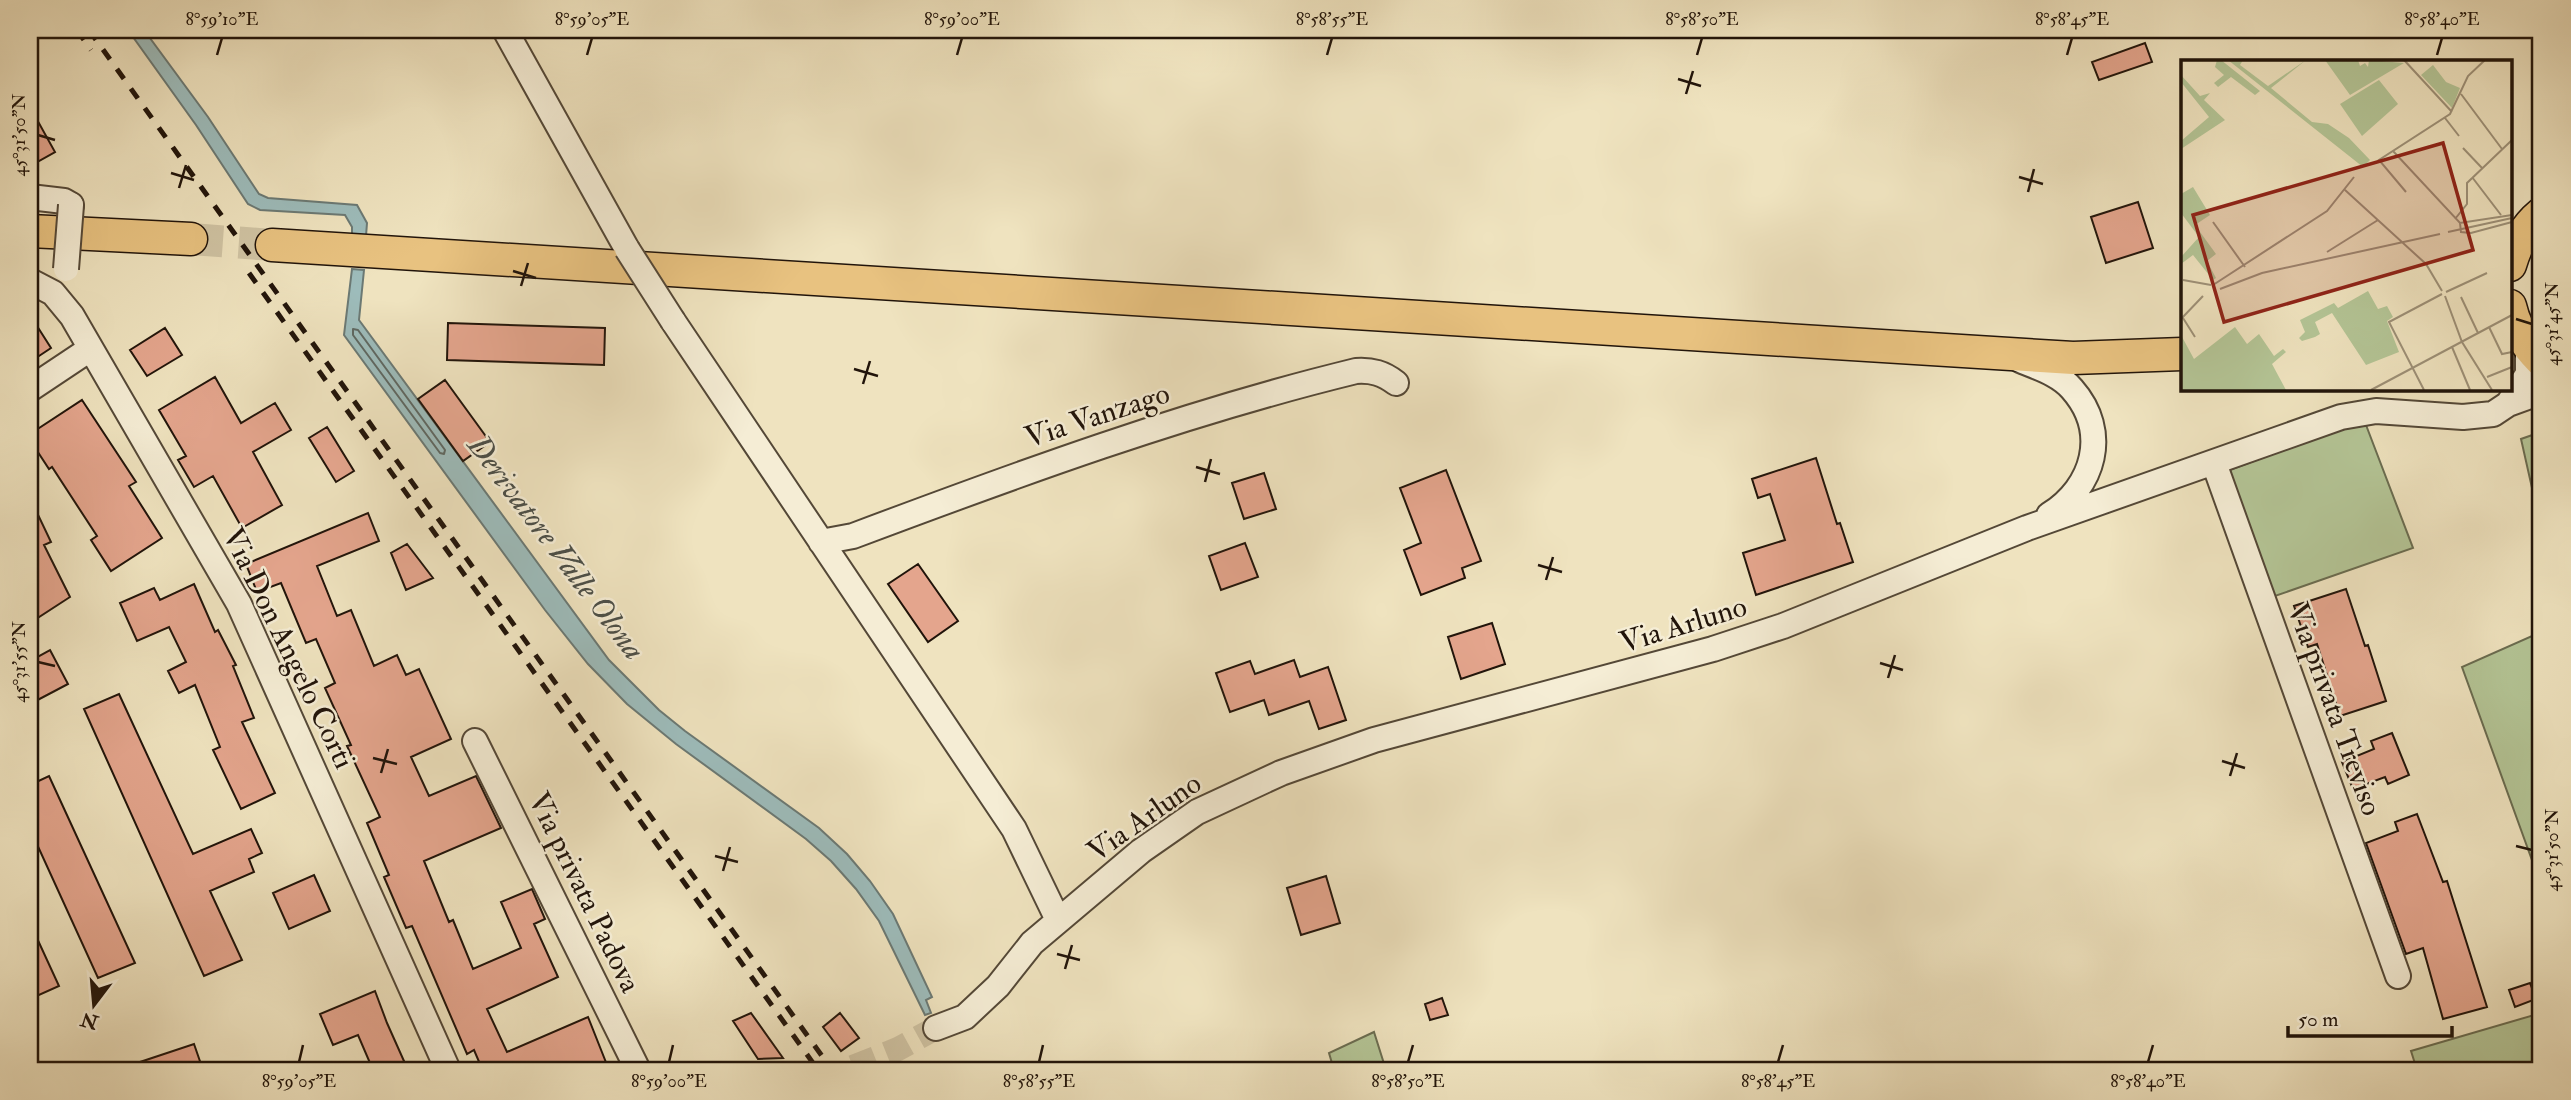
<svg xmlns="http://www.w3.org/2000/svg" width="2571" height="1100" font-family="'IM FELL Double Pica',serif">
	<style>
		.green { fill: #b4c596; stroke: #6a6c50; stroke-width: 2 }
		.water { fill: #9dbcbb; stroke: #6b7974; stroke-width: 2 }
		.lines { fill: none; stroke-linecap: round; stroke-linejoin: round }
		.shore { stroke: #5f6862; stroke-width: 2 }
		.building { fill: #e4a58d; stroke: #21140a; stroke-width: 2 }
		.minor-tunnel { stroke: #d0c4a4; stroke-width: 24; stroke-dasharray: 24 12; stroke-linecap: butt }
		.major-tunnel { stroke: #d0c4a4; stroke-width: 32; stroke-dasharray: 32 16; stroke-linecap: butt }
		.minor-casing { stroke: #544837; stroke-width: 28 }
		.major-casing { stroke: #21140a; stroke-width: 35 }
		.minor { stroke: #f5edd5; stroke-width: 24 }
		.major { stroke: #e8c280; stroke-width: 32 }
		.rail { stroke: #21140a; stroke-width: 5; stroke-dasharray: 12 12; stroke-linecap: butt }
		.minor-bridge-casing { stroke: #544837; stroke-width: 28; stroke-linecap: butt }
		.minor-bridge { stroke: #f5edd5; stroke-width: 24 }
		.ticks { fill: none; stroke: #21140a; stroke-width: 2.5 }
		.labels { text-anchor: middle; stroke-width: 5; stroke-linejoin: round; paint-order: stroke }
		.street-label { font-size: 30px; fill: #21140a; stroke: #f5edd5 }
		.water-label { font-size: 32px; font-style: italic; fill: #4c4f48; stroke: #f5edd5 }
		.inset-road { fill: none; stroke: #9d9077; stroke-width: 2 }
		.view { fill: #8f2418; fill-opacity: 0.15; stroke: #8f2418; stroke-width: 3.5 }
		.inset-edge { fill: none; stroke: #21140a; stroke-width: 3.5 }
		.neatline { fill: none; stroke: #21140a; stroke-width: 2.5 }
		.ticks-label { font-size: 18px; text-anchor: middle; fill: #21140a }
	</style>
	<rect width="100%" height="100%" fill="#efe3bf"/>
	<filter id="stains"><feTurbulence type="fractalNoise" baseFrequency=".00286" numOctaves="4"/><feColorMatrix values="0 0 0 0 .2 0 0 0 0 .09 0 0 0 0 .02 0 0 0 .5 -.17"/></filter>
	<radialGradient id="worn" r=".72"><stop offset=".6" stop-color="#630" stop-opacity="0"/><stop offset="1" stop-color="#630" stop-opacity=".3"/></radialGradient>
	<path class="green" d="M2366,425L2413,548L2272,597L2227,471L2334,431Z
		M2541,432V528L2521,439Z
		M2541,632V885L2462,667Z
		M2541,1013V1070H2417L2411,1051Z
		M1374,1032L1386,1070H1334L1329,1053Z"/>
	<path class="water" d="M128,30H144L208,117L259,194L268,198L357,205L367,223L366,236L352,235V227L345,215L260,210L248,204L196,125Z
		M352,269L364,270L359,320L609,660L659,710L685,731L819,828L847,854L870,881L893,914L932,997L926,1000L931,1013L925,1015L879,921L856,889L831,861L806,839L676,744L627,704L588,664L545,610L344,335Z"/>
	<g class="lines">
		<path class="shore" d="M353,329L358,330L445,450L444,454L440,453L353,335Z"/>
	</g>
	<path class="building" d="M2145,43L2152,62L2099,80L2092,62Z
		M30,107L55,152L30,166Z
		M2138,202L2153,248L2106,263L2091,217Z
		M30,315L51,348L30,362Z
		M448,323L605,328L604,365L447,360Z
		M165,328L182,355L147,376L130,350Z
		M215,377L241,423L275,403L291,430L253,452L282,505L242,528L213,476L194,487L178,460L186,456L159,410Z
		M445,380L490,442L463,461L418,399Z
		M82,400L136,482L129,486L162,538L111,571L91,540L97,536L52,467L49,469L30,440V434Z
		M327,427L354,471L336,482L309,438Z
		M1816,458L1837,524L1840,523L1853,562L1756,595L1743,553L1785,540L1770,494L1758,498L1752,479Z
		M1446,470L1481,561L1462,568L1465,578L1421,595L1404,550L1421,543L1400,488Z
		M1264,473L1276,509L1244,519L1232,483Z
		M30,498L51,542L44,545L70,597L36,619L30,606Z
		M368,513L379,541L317,566L337,616L351,610L374,666L397,655L406,675L419,669L451,739L411,757L429,796L476,776L501,828L424,861L449,922L453,920L473,969L521,948L501,902L532,889L545,919L534,924L558,977L487,1009L507,1052L588,1017L609,1070H465L480,1064L474,1050L467,1054L412,926L406,928L384,877L389,875L367,823L380,817L347,746L351,745L325,688L335,683L316,639L306,643L281,583L257,592L246,564Z
		M1245,543L1258,577L1221,590L1209,556Z
		M407,544L433,578L406,590L391,553Z
		M918,564L958,621L928,642L888,584Z
		M194,584L215,632L218,630L236,665L233,666L254,718L242,722L275,793L241,809L213,750L220,747L195,685L179,693L168,671L186,662L169,627L137,641L120,603L154,588L160,600Z
		M2346,589L2365,646L2368,645L2386,701L2340,716L2317,644L2308,647L2294,606Z
		M1492,623L1505,664L1461,679L1448,637Z
		M50,650L68,684L30,704V661Z
		M1294,660L1300,677L1328,667L1346,720L1319,729L1309,701L1269,715L1264,700L1230,712L1216,673L1250,661L1255,674Z
		M119,694L193,854L251,829L262,853L249,859L254,872L210,891L242,960L204,976L84,709Z
		M2392,733L2409,775L2388,784L2385,777L2353,789L2342,762L2374,749L2371,741Z
		M49,776L135,963L98,978L30,829V785Z
		M2417,814L2443,882L2447,881L2487,1007L2443,1019L2423,948L2406,954L2366,843L2398,831L2395,822Z
		M314,875L330,911L289,929L273,893Z
		M1326,876L1340,923L1301,935L1287,888Z
		M30,923L59,986L30,999Z
		M2530,983L2536,999L2515,1007L2509,990Z
		M375,991L387,1023L408,1070H373L358,1035L333,1045L320,1014Z
		M1442,998L1448,1015L1430,1020L1425,1004Z
		M751,1013L783,1058L758,1059L733,1021Z
		M840,1013L859,1038L841,1051L823,1027Z
		M194,1044L203,1070H126L125,1067Z"/>
	<g class="lines">
		<path class="minor-tunnel" d="M853,1067L898,1049L936,1028"/>
		<path class="major-tunnel" d="M191,239L272,245"/>
		<g class="minor-casing">
			<path id="minor" d="M505,30L627,249
				M30,197L64,201L71,205
				M30,281L53,293L72,316L239,604L448,1070
				M673,321L1014,829L1058,920
				M2020,360C2039,368 2059,374 2072,389C2110,432 2094,487 2049,515
				M30,389L90,349
				M2508,404L2528,374V347
				M2214,463L2398,976
				M821,542L853,536C1018,474 1184,413 1356,371C1372,370 1383,373 1396,383
				M475,741L638,1070
				M936,1028L965,1017L998,986L1032,943L1141,851L1197,812L1281,773L1374,740L1713,649L1783,626L2027,528L2341,417L2376,411L2463,417L2493,414L2508,404L2541,392"/>
		</g>
		<g class="major-casing">
			<path id="major" d="M30,231L191,239
				M272,245L2073,358L2182,354
				M2510,265C2516,245 2524,228 2541,214
				M2510,306C2515,328 2525,344 2541,360"/>
		</g>
		<use href="#minor" class="minor"/>
		<use href="#major" class="major"/>
		<path class="rail" d="M77,30L91,50
			M89,30L832,1070
			M249,273L818,1070"/>
		<g class="minor-bridge-casing">
			<path id="minor-bridge" d="M627,249L673,321
				M66,269L71,205"/>
		</g>
		<use href="#minor-bridge" class="minor-bridge"/>
	</g>
	<path class="ticks" d="M217,55L222,38M587,55L592,38M957,55L962,38M1327,55L1332,38M1697,55L1702,38M2067,55L2072,38M2437,55L2442,38M1678,79L1701,86M1686,94L1693,71M38,135L55,140M171,173L194,180M2019,177L2043,184M179,188L186,165M2028,192L2034,169M513,271L536,278M521,286L528,263M2516,319L2532,324M854,369L878,376M863,384L870,361M1196,467L1220,474M1205,482L1211,459M1538,565L1562,572M1546,580L1553,557M38,662L55,666M1880,663L1903,670M1888,678L1895,655M373,758L397,764M2222,761L2245,768M381,773L388,749M2230,776L2237,753M2516,846L2532,850M715,856L738,862M723,871L730,847M1057,954L1080,960M1065,969L1072,945M299,1062L303,1045M669,1062L673,1045M1039,1062L1043,1045M1408,1062L1413,1045M1778,1062L1783,1045M2148,1062L2153,1045"/>
	<g class="labels">
		<g class="street-label">
			<text transform="translate(1097 415) rotate(-18)" y="10">Via Vanzago</text>
			<text transform="translate(1683 624) rotate(-17)" y="10">Via Arluno</text>
			<text transform="translate(289 648) rotate(64)" y="10">Via Don Angelo Corti</text>
			<text transform="translate(2335 709) rotate(70)" y="10">Via privata Treviso</text>
			<text transform="translate(1144 817) rotate(-35)" y="10">Via Arluno</text>
			<text transform="translate(585 892) rotate(64)" y="10">Via privata Padova</text>
		</g>
		<g class="water-label">
			<text transform="translate(557 547) rotate(53)" y="11">Derivatore Valle Olona</text>
		</g>
	</g>
	<g transform="translate(2181 60)">
		<rect width="331" height="331" fill="#efe3bf"/>
		<path d="M36,0H40L79,31L74,35L50,17L37,27L33,23L43,15L34,7ZM47,0H62L59,5L87,26L125,0L90,28L131,62L147,64L168,78L189,100L182,107ZM144,0H177L179,6L184,3L187,7L188,0L223,3L169,35ZM252,5L265,22L279,28L271,48L240,15ZM0,15L19,36L29,33L23,40L44,60L0,89V81L28,57L0,22ZM198,20L217,44L181,76L159,44ZM12,127L29,155L14,165L35,194L26,201L35,218L32,220L12,195L0,204V197L18,177L0,153V134ZM187,231L197,249L206,246L212,257L206,261L218,292L185,305L151,253L134,262L139,274L134,277L121,281L118,278L124,272L119,260L153,243L157,248ZM54,267L66,284L78,274L93,296L102,289L105,292L91,304L105,330H0V275L13,299Z" fill="#b4c596"/>
		<path class="inset-road" d="M223,0L271,52M280,34L321,89M264,58L278,76M282,88L301,108M212,91L279,163L331,155M291,117L320,155M164,130L245,204L261,231M225,132L198,100L269,54L287,16L304,0M274,159L286,144V123L331,80M32,162L64,207M279,163L280,172L290,173L331,162M267,172L331,158M146,192L197,160M2,220L30,225M32,225L146,151L173,117M39,229L81,213L259,174M265,232L306,213M264,236L281,282L311,330M280,237L297,273M2,258L14,277M0,259L22,236M308,267L321,294L331,292M271,287L289,330M306,317L331,307M190,330L331,255M243,330L208,262L261,234"/>
		<path class="view" d="M262,83L292,190L43,262L12,155Z"/>
		<rect width="331" height="331" class="inset-edge"/>
	</g>
	<rect width="2571" height="1100" fill="none" stroke="#efe3bf" stroke-width="77"/>
	<g transform="translate(94 1005) rotate(196)" stroke="#f5edd5" stroke-width="5" paint-order="stroke">
	<path d="M0-5L12 26L0 18L-12 26Z" fill="#21140a"/>
	<text y="-10" font-size="19" font-weight="bold" text-anchor="middle" fill="#21140a">N</text>
	</g>
	<path d="M2288 1026v10h164v-10" fill="none" stroke="#21140a" stroke-width="3.5"/>
	<text x="2298" y="1026" font-size="21" fill="#21140a" stroke="#f5edd5" stroke-width="5" paint-order="stroke">50 m</text>
	<rect x="38" y="38" width="2494" height="1024" class="neatline"/>
	<g class="ticks-label">
		<text x="222" y="25">8°59'10"E</text>
		<text x="592" y="25">8°59'05"E</text>
		<text x="962" y="25">8°59'00"E</text>
		<text x="1332" y="25">8°58'55"E</text>
		<text x="1702" y="25">8°58'50"E</text>
		<text x="2072" y="25">8°58'45"E</text>
		<text x="2442" y="25">8°58'40"E</text>
		<text transform="translate(19 135) rotate(-90)" y="6">45°31'50"N</text>
		<text transform="translate(2552 324) rotate(-90)" y="6">45°31'45"N</text>
		<text transform="translate(19 662) rotate(-90)" y="6">45°31'55"N</text>
		<text transform="translate(2552 850) rotate(-90)" y="6">45°31'50"N</text>
		<text x="299" y="1087">8°59'05"E</text>
		<text x="669" y="1087">8°59'00"E</text>
		<text x="1039" y="1087">8°58'55"E</text>
		<text x="1408" y="1087">8°58'50"E</text>
		<text x="1778" y="1087">8°58'45"E</text>
		<text x="2148" y="1087">8°58'40"E</text>
	</g>
	<rect width="100%" height="100%" filter="url(#stains)"/>
	<rect width="100%" height="100%" fill="url(#worn)"/>
</svg>
